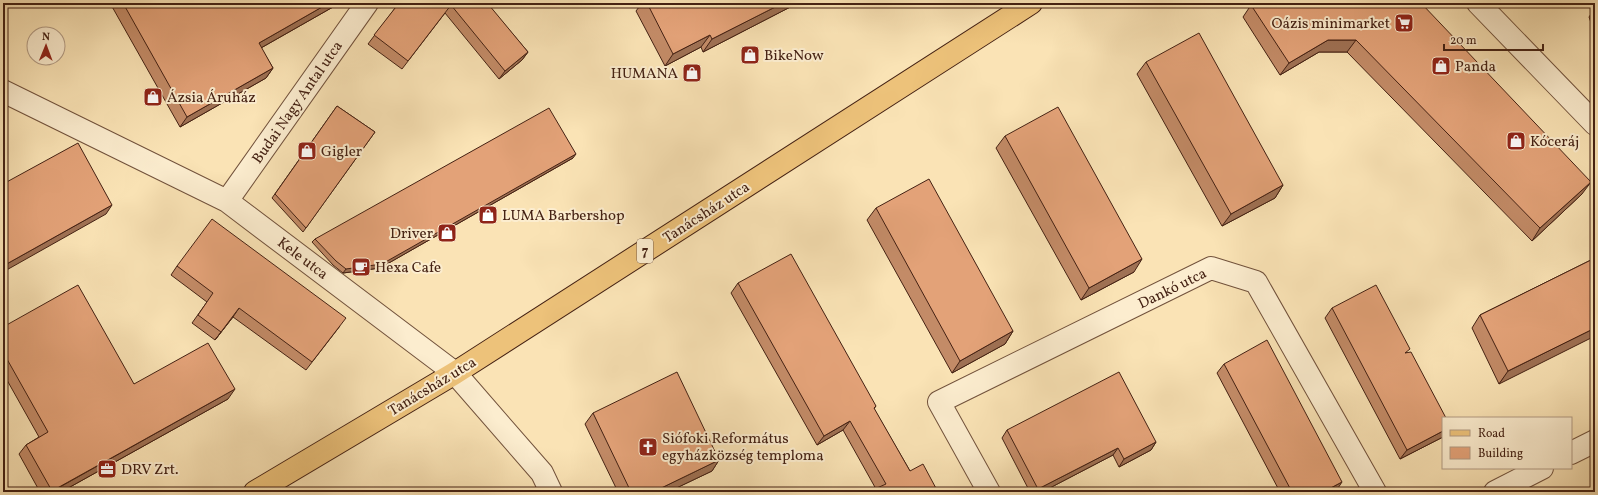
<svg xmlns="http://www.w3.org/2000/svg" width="1598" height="495" font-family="Vollkorn,serif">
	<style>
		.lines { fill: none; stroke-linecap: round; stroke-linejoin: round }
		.minor-casing { stroke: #72523c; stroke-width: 24 }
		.primary-casing { stroke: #442113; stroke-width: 24 }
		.minor { stroke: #fcedcf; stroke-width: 22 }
		.primary { stroke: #edc27a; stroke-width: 22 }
		.wall { fill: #c38b67; stroke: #442113 }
		.shaded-wall { fill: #9f7154; stroke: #442113 }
		.building { fill: #e3a278; stroke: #442113 }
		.labels { text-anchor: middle; stroke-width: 4; stroke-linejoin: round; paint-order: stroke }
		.shield { fill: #fcedcf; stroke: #7b5e4b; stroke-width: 1 }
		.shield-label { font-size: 14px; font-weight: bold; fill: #442113 }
		.poi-label { font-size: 15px; fill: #442113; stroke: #fcedcf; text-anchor: start }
		.street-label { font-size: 15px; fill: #442113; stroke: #fcedcf }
	</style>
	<rect width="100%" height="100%" fill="#fae3b5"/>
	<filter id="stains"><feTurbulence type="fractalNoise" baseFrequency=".005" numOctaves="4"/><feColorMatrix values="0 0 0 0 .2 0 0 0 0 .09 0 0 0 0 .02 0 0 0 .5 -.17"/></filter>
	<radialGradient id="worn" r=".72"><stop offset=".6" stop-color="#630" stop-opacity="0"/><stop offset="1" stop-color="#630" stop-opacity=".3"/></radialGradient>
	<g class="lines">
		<g class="minor-casing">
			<path id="minor" d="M1478,3L1595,124
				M3,91L227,201L455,373L542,473L551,492
				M227,201L367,3
				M1571,453L1595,441
				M989,492L939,402L1211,268L1256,282L1375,492
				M1495,492L1542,468"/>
		</g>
		<g class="primary-casing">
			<path id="primary" d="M255,492L455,373L1031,3"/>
		</g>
		<use href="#minor" class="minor"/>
		<use href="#primary" class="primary"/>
	</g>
	<path class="wall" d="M110,3H340L261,48L273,68L266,78L180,127Z
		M399,3L489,6L528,52L522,60L499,79L445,13L402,69L368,44Z
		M642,3H798L703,52L701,47L665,66L636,11Z
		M1421,3L1582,194L1532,241L1347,52H1319L1280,75L1243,17L1251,5Z
		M1595,8V34L1589,17Z
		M1146,62L1283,185L1275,198L1222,226L1137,74Z
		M337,106L375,132L303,232L272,198Z
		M1005,136L1134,272L1081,300L996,148Z
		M573,158L380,268L343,273L333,265L312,242L315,239Z
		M876,208L1013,331L1005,344L952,373L867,220Z
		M1595,258L1499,384L1472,328L1480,315Z
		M177,266L340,326L306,370L233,317L215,340L192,323L207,302L171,275Z
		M738,283L876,406L874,409L910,471L938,492H874L876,489L843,430L817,445L731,293Z
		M1332,308L1407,353L1443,418V437L1400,459L1325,318Z
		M3,327L134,384L228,399L61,492H40L19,454L26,445L39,437L3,373Z
		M1224,364L1336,491L1334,492H1280L1217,373Z
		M593,413L719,460L712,471L668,492H618L585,424Z
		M1007,430L1156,442L1151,450L1119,467L1113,455L1042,492H1030L1002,438Z"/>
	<path class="shaded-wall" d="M329,3H340L252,53L259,43Z
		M783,3H798L703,52L712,39Z
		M710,35L701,47L665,66L673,54Z
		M1328,40H1356L1347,52H1319L1280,75L1289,63Z
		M528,52L522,60L499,79L505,71Z
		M273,68L266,78L180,127L187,117Z
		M576,154L573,158L380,268L343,273L346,269Z
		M1591,182L1582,194L1532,241L1540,228Z
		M1283,185L1275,198L1222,226L1231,214Z
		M112,205L106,214L3,272V266Z
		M1142,259L1134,272L1081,300L1089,288Z
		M239,308L233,317L215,340Z
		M1595,328V336L1499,384L1508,371Z
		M1013,331L1005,344L952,373L960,361Z
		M235,389L228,399L61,492H51Z
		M850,421L843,430L817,445L824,436Z
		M1443,431V437L1400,459L1407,450Z
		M1156,442L1151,450L1119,467L1124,459Z
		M1118,448L1113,455L1042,492H1036L1038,489Z
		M719,460L712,471L668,492H653Z
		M1342,482L1336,491L1334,492H1323Z"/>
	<path class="building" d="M123,3H329L259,43L273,68L187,117Z
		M399,3H491L489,5L528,52L505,71L451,5L408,61L374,35Z
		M647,3H783L712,39L710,35L673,54Z
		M1254,3H1421L1591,182L1540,228L1356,40H1328L1289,63L1251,5Z
		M1199,33L1283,185L1231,214L1146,62Z
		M337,106L375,132L306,228L275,194Z
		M1058,107L1142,259L1089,288L1005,136Z
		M549,108L576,154L382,264L346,269L336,261L315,239Z
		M78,143L112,205L3,266V184Z
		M929,179L1013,331L960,361L876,208Z
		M212,219L346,318L312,362L239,308L221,332L198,315L213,293L177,266Z
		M791,254L876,406L874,408L910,471L923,464L938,492H879L877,488L886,484L850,421L824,436L738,283Z
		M1595,258V328L1508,371L1480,315Z
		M78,285L134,384L208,343L235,389L52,491L26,445L48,432L3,352V327Z
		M1376,285L1410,349L1405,353L1411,352L1446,418H1443V431L1407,450L1332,308Z
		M1267,340L1342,482L1323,492H1292L1224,364Z
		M677,372L719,460L653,492H631L593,413Z
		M1119,372L1156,442L1124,459L1118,448L1038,489L1007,430Z"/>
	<defs>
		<g id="supermarket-square" transform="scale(1)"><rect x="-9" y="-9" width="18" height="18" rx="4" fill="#8f2418" stroke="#fcedcf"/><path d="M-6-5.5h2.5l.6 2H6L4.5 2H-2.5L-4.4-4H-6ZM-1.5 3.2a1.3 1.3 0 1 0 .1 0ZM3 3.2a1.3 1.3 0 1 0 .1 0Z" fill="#fff"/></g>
		<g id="shop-square" transform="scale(1)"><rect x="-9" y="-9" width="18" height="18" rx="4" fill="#8f2418" stroke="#fcedcf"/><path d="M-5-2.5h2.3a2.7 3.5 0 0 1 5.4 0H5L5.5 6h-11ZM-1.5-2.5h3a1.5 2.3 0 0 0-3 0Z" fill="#fff"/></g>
		<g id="cafe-square" transform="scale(1)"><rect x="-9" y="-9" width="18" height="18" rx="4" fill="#8f2418" stroke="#fcedcf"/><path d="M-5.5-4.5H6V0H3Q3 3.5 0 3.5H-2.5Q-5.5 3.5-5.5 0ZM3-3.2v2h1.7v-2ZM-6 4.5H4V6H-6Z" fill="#fff"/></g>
		<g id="church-square" transform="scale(1)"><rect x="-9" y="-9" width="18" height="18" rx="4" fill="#8f2418" stroke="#fcedcf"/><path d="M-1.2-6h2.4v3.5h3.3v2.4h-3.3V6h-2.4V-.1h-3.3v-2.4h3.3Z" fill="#fff"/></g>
		<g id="office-square" transform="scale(1)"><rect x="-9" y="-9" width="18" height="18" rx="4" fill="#8f2418" stroke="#fcedcf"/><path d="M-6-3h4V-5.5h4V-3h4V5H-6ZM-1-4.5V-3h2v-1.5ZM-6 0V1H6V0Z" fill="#fff"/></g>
	</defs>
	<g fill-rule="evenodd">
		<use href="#supermarket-square" x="1404" y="23"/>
		<use href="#shop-square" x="750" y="55"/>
		<use href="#shop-square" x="1441" y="66"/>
		<use href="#shop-square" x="692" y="73"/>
		<use href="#shop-square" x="153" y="97"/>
		<use href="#shop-square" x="1516" y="141"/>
		<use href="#shop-square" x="307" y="151"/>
		<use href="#shop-square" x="488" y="215"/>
		<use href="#shop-square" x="447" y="233"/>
		<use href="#cafe-square" x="361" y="267"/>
		<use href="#church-square" x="648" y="447"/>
		<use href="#office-square" x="107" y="469"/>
	</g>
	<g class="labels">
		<rect class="shield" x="637" y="239" width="16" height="24" rx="3"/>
		<g class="shield-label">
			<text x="645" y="256">7</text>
		</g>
		<g class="poi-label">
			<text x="1390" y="28" text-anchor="end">Oázis minimarket</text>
			<text x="764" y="60">BikeNow</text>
			<text x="1455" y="71">Panda</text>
			<text x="678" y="78" text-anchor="end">HUMANA</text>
			<text x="167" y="102">Ázsia Áruház</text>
			<text x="1530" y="146">Kóceráj</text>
			<text x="321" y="156">Gigler</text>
			<text x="502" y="220">LUMA Barbershop</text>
			<text x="433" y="238" text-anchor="end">Driver</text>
			<text x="375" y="272">Hexa Cafe</text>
			<text x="662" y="443">Siófoki Református<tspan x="662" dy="17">egyházközség temploma</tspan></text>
			<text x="121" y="474">DRV Zrt.</text>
		</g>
		<g class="street-label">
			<text transform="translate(297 102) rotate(-55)" y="5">Budai Nagy Antal utca</text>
			<text transform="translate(706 212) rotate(-33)" y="5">Tanácsház utca</text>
			<text transform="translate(303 258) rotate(37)" y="5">Kele utca</text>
			<text transform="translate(1172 288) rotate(-26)" y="5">Dankó utca</text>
			<text transform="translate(432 386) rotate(-31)" y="5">Tanácsház utca</text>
		</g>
	</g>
	<rect width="1598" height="495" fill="none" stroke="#fae3b5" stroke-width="16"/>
	<rect x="4" y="4" width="1590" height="487" fill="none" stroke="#442113" stroke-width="2"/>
	<rect x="8" y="8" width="1582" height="479" fill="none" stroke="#442113"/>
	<rect x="1442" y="417" width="130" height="52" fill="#fcedcf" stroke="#b29b84"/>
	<rect x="1450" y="430" width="20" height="6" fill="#edc27a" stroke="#b29b84"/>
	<text x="1478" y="437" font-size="12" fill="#442113">Road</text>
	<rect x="1450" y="447" width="20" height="12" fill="#e3a278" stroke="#b29b84"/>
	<text x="1478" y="457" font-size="12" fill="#442113">Building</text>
	<g transform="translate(46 46) rotate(1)"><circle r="19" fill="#fcedcf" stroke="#b29b84"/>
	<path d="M0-3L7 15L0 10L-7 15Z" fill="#8f2418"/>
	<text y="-6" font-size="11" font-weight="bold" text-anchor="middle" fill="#442113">N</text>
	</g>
	<path d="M1444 44v6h99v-6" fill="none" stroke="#442113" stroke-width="2"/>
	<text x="1450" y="44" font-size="12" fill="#442113" stroke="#fcedcf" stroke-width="3" paint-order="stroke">20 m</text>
	<rect width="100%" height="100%" filter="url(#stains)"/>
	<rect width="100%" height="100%" fill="url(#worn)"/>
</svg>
